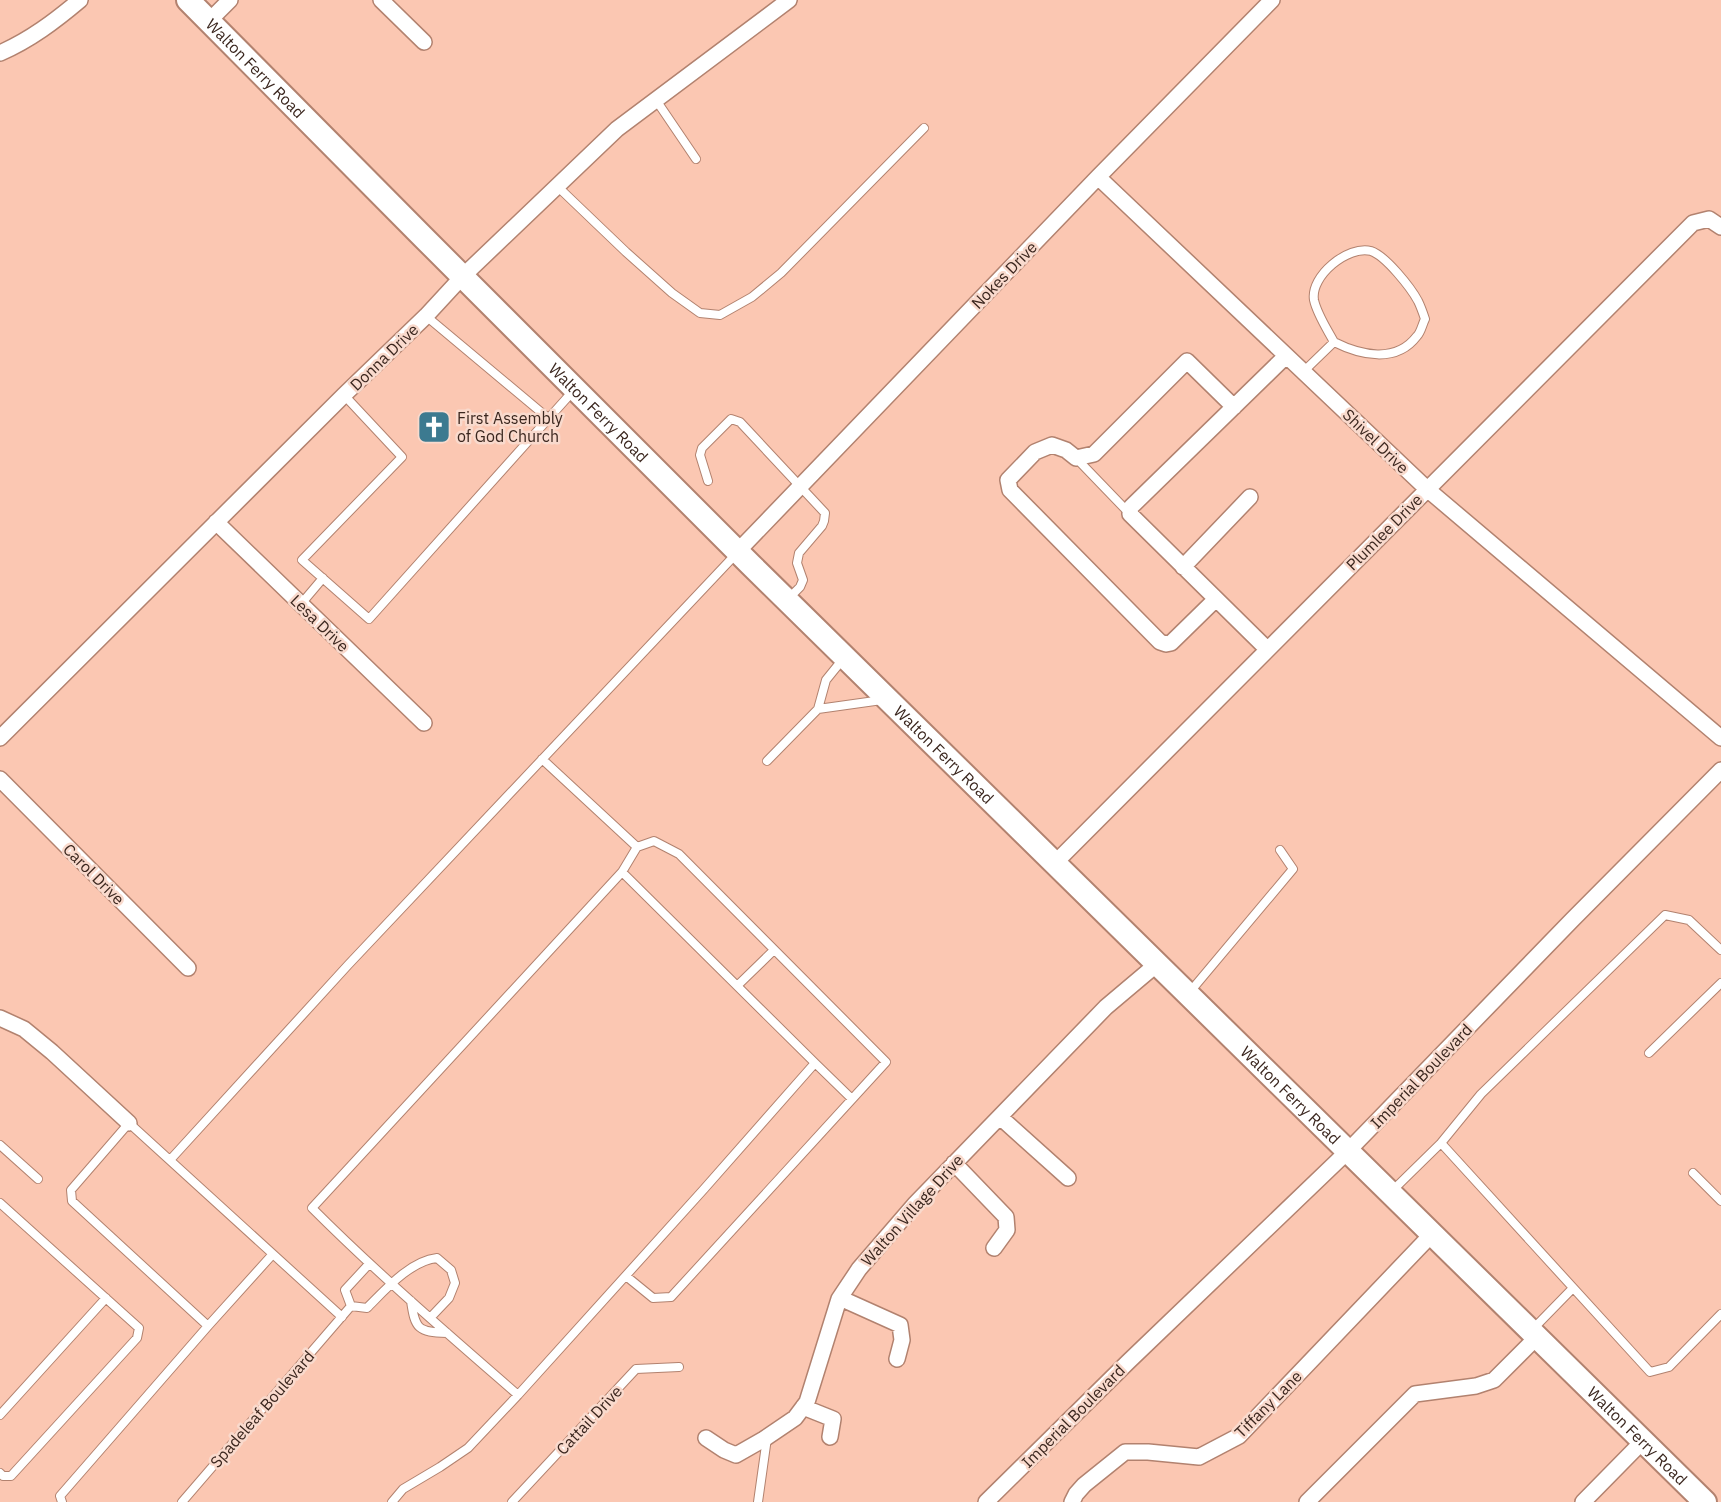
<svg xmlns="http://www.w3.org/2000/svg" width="1721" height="1502" font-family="'IBM Plex Sans',sans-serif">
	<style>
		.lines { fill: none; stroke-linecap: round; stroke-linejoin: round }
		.lane-casing { stroke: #b2826f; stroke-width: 10 }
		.street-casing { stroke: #b2826f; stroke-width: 18 }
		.secondary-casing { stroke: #b2826f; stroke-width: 26 }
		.lane { stroke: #fff; stroke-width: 8 }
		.street { stroke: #fff; stroke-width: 15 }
		.secondary { stroke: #fff; stroke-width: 22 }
		.labels { text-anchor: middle; stroke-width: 5; stroke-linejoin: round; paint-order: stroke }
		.street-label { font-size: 16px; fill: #3a261e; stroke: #f9dacd }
		.poi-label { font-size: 16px; fill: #3a261e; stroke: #f9dacd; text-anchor: start }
	</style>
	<rect width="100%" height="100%" fill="#fbc7b2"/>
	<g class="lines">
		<g class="lane-casing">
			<path id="lane" d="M656,100L696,159
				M557,186L626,252L672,293L700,313L720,315L752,297L781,273L924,128
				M426,316L548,418
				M1303,372L1334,342C1360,355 1396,364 1417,336C1421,332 1422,325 1425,319C1423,313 1421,307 1418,301C1411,288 1386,256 1371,251C1348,245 1310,276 1314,300C1317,314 1327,329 1334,342
				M344,395L402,457L302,560L369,619L574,390
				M1076,458L1129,513
				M708,481L700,455L702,448L731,419L740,422L825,513L824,521L822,526L799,553L797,563L803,580L800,587L788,599
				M301,604L323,578
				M818,709L882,700
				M542,759L637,847L622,872L815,1063L704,1189L518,1395C448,1334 378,1274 312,1208L622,872
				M767,761L818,709L826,680L843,659
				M738,985L774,950
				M1189,993L1293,869L1280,850
				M1649,1053L1721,983
				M815,1063L852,1099
				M1441,1143L1650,1372L1669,1367L1721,1314
				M0,1145L38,1179
				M170,1160L348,965L736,554
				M1693,1173L1721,1201
				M1391,1192L1441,1143L1481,1094L1665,915L1689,920L1721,950
				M0,1203L139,1328L137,1338L11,1476H3L0,1473
				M626,1276L653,1298L671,1297L886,1062L679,854L654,841L637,847
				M411,1301C415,1329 418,1332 447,1333
				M351,1306L367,1308C385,1290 410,1261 437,1258L451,1270L455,1283L449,1298L430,1318
				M351,1306L345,1290L369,1264
				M208,1326L72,1201L71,1190L129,1123L342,1317
				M1532,1330L1573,1288
				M0,1415L106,1298
				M62,1502L60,1496L208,1326L272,1255
				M182,1502L351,1306
				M392,1502L403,1489L440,1467L468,1448L518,1395
				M512,1502L636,1369L679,1367
				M758,1502L767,1438"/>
		</g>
		<g class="street-casing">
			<path id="street" d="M381,0L424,42
				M209,21L230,0
				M0,53C30,40 55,21 80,0
				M1098,177L1427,489L1721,738
				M216,522L424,723
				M738,551L1098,177L1272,0
				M1183,567L1250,497
				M1216,599L1171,643L1166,644L1160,642L1010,490L1008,480L1035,452L1052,445L1066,450L1076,458L1094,454L1187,361L1234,407
				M1267,649L1130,514L1131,507L1286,356
				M0,738L344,395L426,316L462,277L617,129L789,0
				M0,779L188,968
				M1054,864L1693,223L1709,219L1721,227
				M0,1018L24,1029L52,1052L129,1123
				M1000,1117L1068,1178
				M954,1163L1006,1217L1007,1230L994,1248
				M840,1298L900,1325L902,1340L897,1359
				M803,1407L833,1419L830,1437
				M706,1438L724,1450L736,1455L764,1439L795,1418L807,1402L839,1299L859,1269L916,1203L1106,1007L1157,964
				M986,1502L1128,1362L1348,1151L1573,919L1721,770
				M1072,1502L1076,1494L1084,1485L1125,1452H1148L1199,1457L1239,1436L1432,1234
				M1307,1502L1415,1394L1476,1386L1494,1380L1537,1337
				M1583,1502L1643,1441"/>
		</g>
		<g class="secondary-casing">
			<g id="secondary">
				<path id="s1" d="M188,0L423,237L751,565L1705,1502"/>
			</g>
		</g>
		<use href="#lane" class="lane"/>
		<use href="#street" class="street"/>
		<use href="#secondary" class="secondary"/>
	</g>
	<defs>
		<g id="church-square" transform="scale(1.725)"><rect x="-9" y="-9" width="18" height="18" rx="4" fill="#3c7a90" stroke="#f9dacd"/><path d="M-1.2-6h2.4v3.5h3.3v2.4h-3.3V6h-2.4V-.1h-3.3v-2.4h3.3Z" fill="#fff"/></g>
	</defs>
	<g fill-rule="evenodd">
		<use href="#church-square" x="434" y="427"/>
	</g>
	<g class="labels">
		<g class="street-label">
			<text dy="6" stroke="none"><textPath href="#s1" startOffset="96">Walton Ferry Road</textPath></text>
			<text transform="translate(1004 275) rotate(-46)" y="6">Nokes Drive</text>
			<text transform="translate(384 357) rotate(-44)" y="6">Donna Drive</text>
			<text dy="6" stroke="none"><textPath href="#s1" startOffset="582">Walton Ferry Road</textPath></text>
			<text transform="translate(1376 441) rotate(44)" y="6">Shivel Drive</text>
			<text transform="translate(1384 532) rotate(-45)" y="6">Plumlee Drive</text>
			<text transform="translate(320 623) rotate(44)" y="6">Lesa Drive</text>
			<text dy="6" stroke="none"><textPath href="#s1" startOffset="1068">Walton Ferry Road</textPath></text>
			<text transform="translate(94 874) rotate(45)" y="6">Carol Drive</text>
			<text transform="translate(1421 1076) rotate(-46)" y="6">Imperial Boulevard</text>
			<text dy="6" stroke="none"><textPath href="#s1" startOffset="1554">Walton Ferry Road</textPath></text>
			<text transform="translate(912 1210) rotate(-48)" y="6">Walton Village Drive</text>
			<text transform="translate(1268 1404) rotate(-45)" y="6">Tiffany Lane</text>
			<text transform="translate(262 1409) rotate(-49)" y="6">Spadeleaf Boulevard</text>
			<text transform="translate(1073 1416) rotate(-45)" y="6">Imperial Boulevard</text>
			<text transform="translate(589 1420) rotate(-47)" y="6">Cattail Drive</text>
			<text dy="6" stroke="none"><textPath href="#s1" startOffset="2040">Walton Ferry Road</textPath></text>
		</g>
		<g class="poi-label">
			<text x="457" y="424">First Assembly<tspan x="457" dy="18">of God Church</tspan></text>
		</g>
	</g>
</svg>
